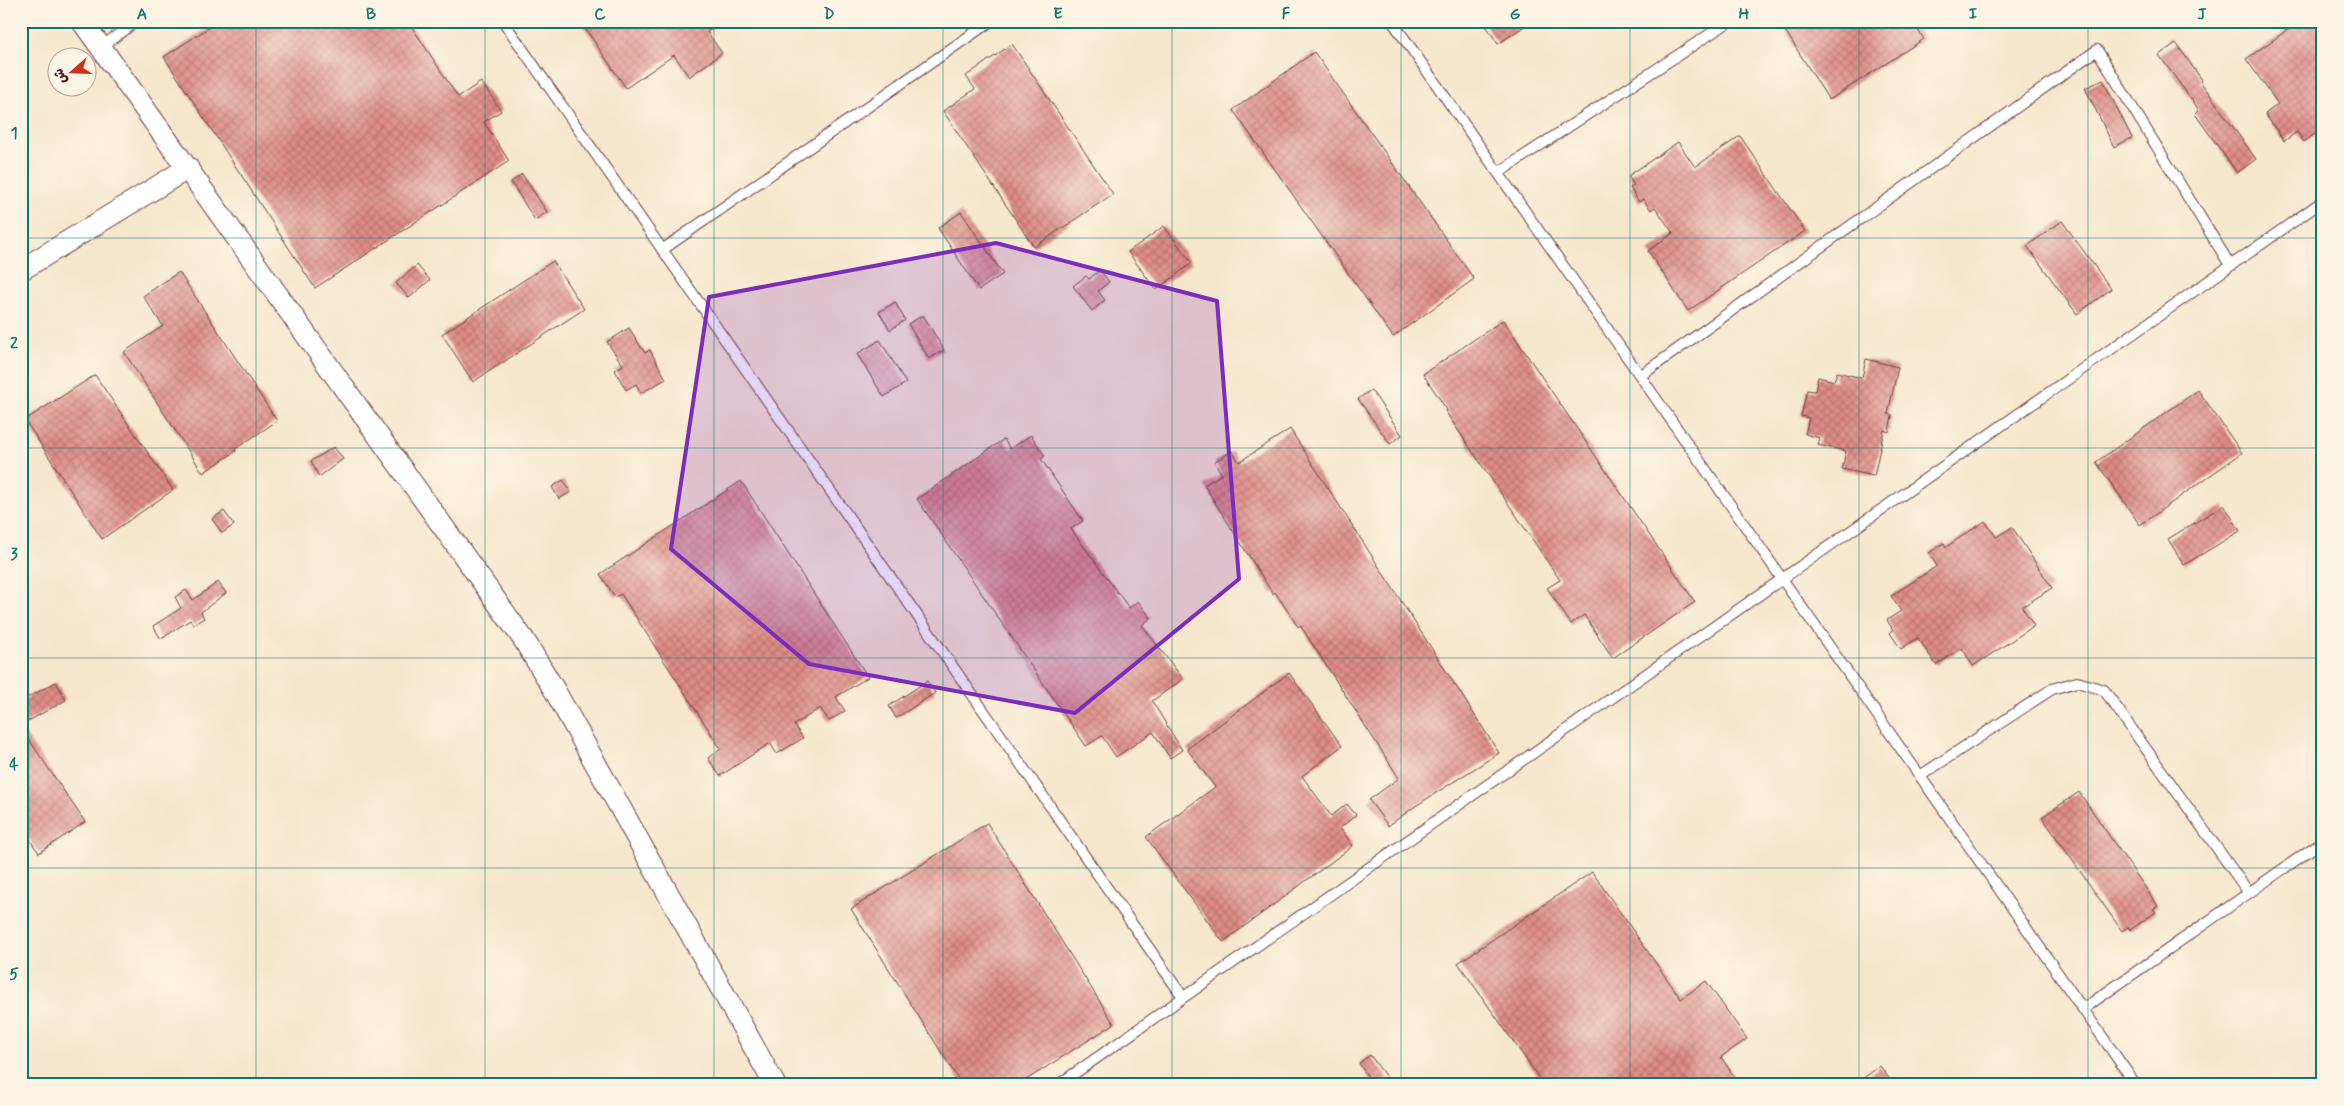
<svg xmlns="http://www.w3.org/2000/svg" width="2344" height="1106" font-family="Mynerve,'Playpen Sans Arabic',sans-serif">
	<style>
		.building { fill: url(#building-cross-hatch) }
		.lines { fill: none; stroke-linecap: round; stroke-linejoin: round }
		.service-casing { stroke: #643d43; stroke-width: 12 }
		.minor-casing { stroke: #643d43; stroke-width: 23 }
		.service { stroke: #fff; stroke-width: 10 }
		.minor { stroke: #fff; stroke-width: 21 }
		.marked { fill: #7b2cbf; fill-opacity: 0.2; stroke: #7b2cbf; stroke-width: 4; stroke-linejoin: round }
		.grid { fill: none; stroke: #0f766e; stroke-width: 1; stroke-opacity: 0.55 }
		.neatline { fill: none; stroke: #0f766e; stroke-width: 2 }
		.grid-label { font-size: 16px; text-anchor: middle; font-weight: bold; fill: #0f766e }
	</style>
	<defs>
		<pattern id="building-cross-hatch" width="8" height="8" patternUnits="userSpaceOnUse" patternTransform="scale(1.25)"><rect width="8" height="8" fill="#df8d89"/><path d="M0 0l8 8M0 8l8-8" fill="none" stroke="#b77370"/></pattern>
	</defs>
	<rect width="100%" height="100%" fill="#fcf5e5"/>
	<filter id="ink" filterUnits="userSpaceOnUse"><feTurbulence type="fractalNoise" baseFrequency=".02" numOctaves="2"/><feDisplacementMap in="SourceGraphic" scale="10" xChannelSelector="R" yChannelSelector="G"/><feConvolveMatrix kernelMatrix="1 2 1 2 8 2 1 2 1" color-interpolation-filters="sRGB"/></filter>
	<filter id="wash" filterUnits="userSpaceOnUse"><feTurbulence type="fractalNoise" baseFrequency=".0096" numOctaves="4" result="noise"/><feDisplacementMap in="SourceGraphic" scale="20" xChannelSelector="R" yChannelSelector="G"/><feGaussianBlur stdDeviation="1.12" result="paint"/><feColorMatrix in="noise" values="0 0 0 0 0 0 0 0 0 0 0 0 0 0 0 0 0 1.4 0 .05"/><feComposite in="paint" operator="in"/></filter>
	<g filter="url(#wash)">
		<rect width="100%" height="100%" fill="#f6e6cd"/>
		<g id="blocks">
			<path class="building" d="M219,21H408L458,97L481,82L493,99L501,111L484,122L509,161L315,288L164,57Z
				M580,21H723L707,32L722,53L689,77L674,55L626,88Z
				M1483,21H1532L1498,44Z
				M1779,21H1912L1924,39L1829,100Z
				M2300,21H2323V128L2304,142L2297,132L2284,141L2265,114L2278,104L2246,59Z
				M2176,43L2202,80L2200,81L2256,159L2237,173L2195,114L2199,110L2159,55Z
				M1012,44L1113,194L1034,247L943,111L975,89L966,76Z
				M1314,52L1474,279L1393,337L1233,110Z
				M2103,80L2132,138L2114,147L2085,88Z
				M1740,136L1805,231L1688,311L1648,251L1673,233L1655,207L1651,210L1643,199L1639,202L1630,188L1634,185L1628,176L1678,142L1695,167Z
				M522,174L547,212L535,220L511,182Z
				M961,212L1003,274L979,290L938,228Z
				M2062,221L2111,289L2077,314L2027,246Z
				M1164,226L1192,263L1156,290L1128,252Z
				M553,261L584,309L473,382L442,334Z
				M417,265L430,280L409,298L396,283Z
				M1100,270L1109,282L1098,291L1105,300L1092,311L1073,286L1086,276L1089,279Z
				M179,272L277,421L235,449L236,451L203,473L124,352L163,326L143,296Z
				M895,302L905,320L890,330L879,312Z
				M923,315L944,350L929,359L908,324Z
				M1503,320L1695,602L1613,658L1584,615L1571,624L1547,588L1560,580L1445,411L1447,410L1423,374Z
				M629,328L645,353L650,350L666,379L641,393L636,384L626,390L615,370L623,365L607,342Z
				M880,340L906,383L884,397L857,354Z
				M1866,359L1898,367L1888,414L1892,415L1889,432L1884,430L1874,476L1842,469L1846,451L1818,445L1820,438L1805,434L1809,418L1801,416L1807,390L1815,391L1818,377L1834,381L1837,372L1862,378Z
				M95,375L173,490L102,539L25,420Z
				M1371,390L1402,435L1390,444L1358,399Z
				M2198,390L2242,453L2140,525L2096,462Z
				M1290,429L1499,753L1417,805L1388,826L1369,800L1399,778L1300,625L1298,627L1275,592L1273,594L1204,485L1222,474L1214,462L1232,451L1239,462Z
				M1031,435L1045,456L1041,459L1083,521L1071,529L1129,608L1138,601L1151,618L1142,625L1183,679L1152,701L1182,750L1170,758L1153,732L1116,757L1102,736L1086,746L917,499L1004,439L1010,449Z
				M334,447L343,459L319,477L311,461Z
				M563,480L571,492L559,499L552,487Z
				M741,481L868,677L836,697L845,711L829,721L820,708L794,725L803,738L777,754L770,743L720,776L708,758L721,749L621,594L615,597L600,574Z
				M2224,505L2240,531L2184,565L2168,539Z
				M224,511L234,525L222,533L212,519Z
				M1985,521L1996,537L2012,527L2052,588L2022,607L2034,626L1973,666L1962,648L1936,665L1918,638L1901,649L1890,633L1893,630L1887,620L1901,611L1891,596L1937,566L1929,553L1944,543L1946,547Z
				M218,582L226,593L201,612L204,618L193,625L190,620L161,639L153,626L181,608L175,597L186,590L193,600Z
				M1289,673L1342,746L1302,776L1331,816L1347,804L1356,815L1340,828L1353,846L1223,942L1146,837L1215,787L1187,749Z
				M927,681L935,693L896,718L889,706Z
				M56,682L66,700L21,725V701Z
				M21,728L85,822L39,853L21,827Z
				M2079,792L2158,906L2153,909L2156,912L2130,930L2128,927L2122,931L2042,817Z
				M987,823L1114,1024L1018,1085H962L851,909Z
				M1592,872L1681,999L1706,981L1747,1039L1721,1057L1740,1085H1544L1458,963Z
				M1370,1055L1392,1085H1373L1359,1063Z
				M1880,1066L1894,1085H1854Z"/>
		</g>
	</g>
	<g filter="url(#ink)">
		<use href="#blocks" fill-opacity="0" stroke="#643d43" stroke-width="1"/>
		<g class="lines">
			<g class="service-casing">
				<path id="service" d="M503,21L1183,997
					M1392,21L2136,1085
					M101,47L137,21
					M1498,173L1730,21
					M662,250L991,21
					M1640,376L2097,50L2230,265
					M1920,776L2052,689L2077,682L2104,690L2249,893
					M2083,1009L2323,841
					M1058,1085L2323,201"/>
			</g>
			<g class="minor-casing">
				<path id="minor" d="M82,21L524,640L555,691L775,1085
					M21,270L188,168"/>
			</g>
			<use href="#service" class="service"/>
			<use href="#minor" class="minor"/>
		</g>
	</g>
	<path class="marked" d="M996,243L1217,301L1239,579L1075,713L809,664L671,549L709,297Z"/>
	<path class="grid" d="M256,21V1085M485,21V1085M714,21V1085M943,21V1085M1172,21V1085M1401,21V1085M1630,21V1085M1859,21V1085M2088,21V1085M21,238H2323M21,448H2323M21,658H2323M21,868H2323"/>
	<rect width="2344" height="1106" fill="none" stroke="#fcf5e5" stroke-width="55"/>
	<g transform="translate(72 72) rotate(250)"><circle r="24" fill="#fcf5e5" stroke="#b59f9b"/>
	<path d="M0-4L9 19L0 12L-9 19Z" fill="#c8321e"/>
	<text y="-8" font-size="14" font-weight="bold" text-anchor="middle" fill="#4a1f2b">ش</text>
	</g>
	<rect x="28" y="28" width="2288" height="1050" class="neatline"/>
	<g class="grid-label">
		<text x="142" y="19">A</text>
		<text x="371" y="19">B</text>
		<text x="600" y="19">C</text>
		<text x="829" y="19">D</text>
		<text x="1058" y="19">E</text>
		<text x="1286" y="19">F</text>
		<text x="1515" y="19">G</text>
		<text x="1744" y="19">H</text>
		<text x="1973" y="19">I</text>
		<text x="2202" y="19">J</text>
		<text x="14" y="138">1</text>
		<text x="14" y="348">2</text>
		<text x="14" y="559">3</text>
		<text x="14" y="769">4</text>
		<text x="14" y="979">5</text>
	</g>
</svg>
